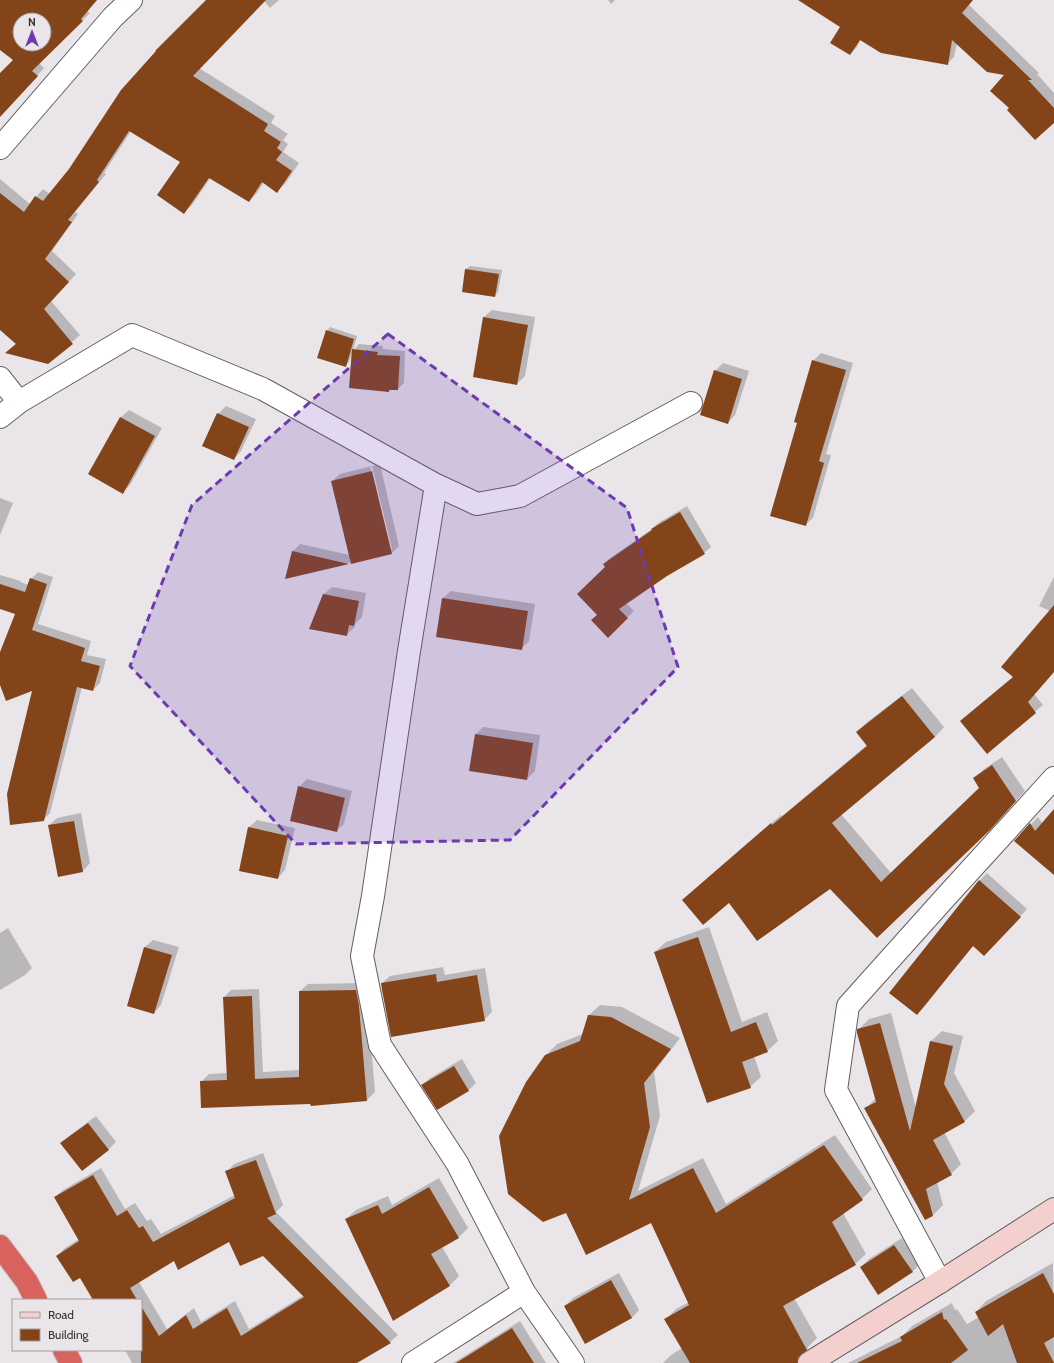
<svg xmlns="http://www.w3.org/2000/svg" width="1054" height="1363" font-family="Cabin,sans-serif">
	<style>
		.shadow { fill: #0003; fill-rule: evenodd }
		.building { fill: #844419; fill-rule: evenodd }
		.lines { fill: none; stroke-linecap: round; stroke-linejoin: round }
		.street-casing { stroke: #625f63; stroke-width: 24 }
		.secondary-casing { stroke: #625f63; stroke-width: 24 }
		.highway-casing { stroke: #c2c2c2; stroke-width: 24 }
		.street { stroke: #fff; stroke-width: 22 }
		.secondary { stroke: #f3d0ce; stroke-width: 22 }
		.highway { stroke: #d8625c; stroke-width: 22 }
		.marked { fill: #6e3ab0; fill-opacity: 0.2; stroke: #6e3ab0; stroke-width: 3; stroke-dasharray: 8 5; stroke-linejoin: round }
	</style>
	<rect width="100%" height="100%" fill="#e9e5e9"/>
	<path class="shadow" d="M0,0H97L87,11L90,13L39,63L44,68L0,117V75L14,59L0,49ZM20,20H44V44H20Z
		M207,0H279L270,8L264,1L199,68L275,116L271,123L288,134L283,140L288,144L283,152L299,163L285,184L277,191L264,182L257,193L249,201L211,177L192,205L184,212L181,162L131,131L104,173L106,174L75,212L78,214L52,251L76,274L51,301L80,335L48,363L7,353L16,343L0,328V179L30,204L43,189L50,194Z
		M608,0H615L611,4Z
		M829,0H971L970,1L971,2L969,5L1039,73L1037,74L1054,93V122L1011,108L1006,75L957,43L954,57L947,64L861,39L857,47L850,54L841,27Z
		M470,266L502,270L498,292L495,296L466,269Z
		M492,310L535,317L525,376L517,384L474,376L484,317Z
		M330,327L357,336L353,351L359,344L383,346V349L405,351L404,383L398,389H391L389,391L352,353L349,362L346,365L327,331Z
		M821,353L853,363L826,454L831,455L813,518L805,525L798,422L813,361Z
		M723,363L749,371L735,415L728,423L715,371Z
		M226,406L256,419L241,451L234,459L218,414Z
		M129,410L162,428L130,485L122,492L89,474L121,417Z
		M380,464L399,546L392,553L351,561L349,563L286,578L293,551L300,544L350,555L332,481L340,474ZM370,466H372L392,549H390Z
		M0,498L13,503L0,535Z
		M687,506L711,547L704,553L666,575L626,603L634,611L608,636L598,614L606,567L604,564L610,558L652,529L658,523Z
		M38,572L53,577L38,624L91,641L87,655L106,659L100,683L93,690L82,687L50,813L43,820L33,690L0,683V654L17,614L0,608V575L21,581L20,582L29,585L31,579Z
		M1054,577V671L1034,694L1043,705L987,752L1014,677L1050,611L1039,606Z
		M332,587L366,593L362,617L355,624L354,628L346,635L324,594Z
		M451,591L535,604L529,641L521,649L437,636L443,598Z
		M912,688L944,727L935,737L841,814L891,873L980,788L974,778L984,769L1002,757L1025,791L999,819L877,937L830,888L729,901L683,900L781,815L782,816L867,745L857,732L866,723Z
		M483,727L540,735L535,771L527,779L476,734Z
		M307,779L352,791L344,824L336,831L299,787Z
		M1054,811V874L1015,841L1038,817L1043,824Z
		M81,813L90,863L83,871L58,876L49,825L57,818Z
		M257,820L295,828L285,870L278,878L249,827Z
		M987,873L1027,909L992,947L973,945L925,1006L917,1014L890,992L980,880Z
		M709,927L742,1022L767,1012L778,1041L767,1051L754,1056L761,1077L750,1087L655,952L666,942Z
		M8,928L32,968L25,975L0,990V933Z
		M153,940L179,947L161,1005L154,1013L128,1005L145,947Z
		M443,967L445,975L485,968L492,1012L484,1020L382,983L390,976Z
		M364,983L367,998L375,1092L367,1100L311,1103L201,1082L209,1074L228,1073L224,997L231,990L259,989L263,1072L300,1070V991L308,984Z
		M600,1005L622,1007L680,1038L654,1072L660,1116L638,1191L703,1158L726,1204L835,1135L872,1189L862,1199L843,1213L866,1254L855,1264L794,1298L817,1338L808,1347L806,1352L812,1363H663L671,1355L682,1348L665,1320L676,1309L689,1302L651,1222L587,1254L546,1055L557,1044L583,1034L589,1015Z
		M891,1013L916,1108L931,1041L942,1031L963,1036L954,1073L975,1111L965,1121L944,1132L961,1164L951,1174L937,1182L943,1205L933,1215L925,1218L865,1109L876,1098L858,1030L869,1019Z
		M462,1059L476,1083L469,1090L422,1085L430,1078Z
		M96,1116L116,1142L108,1150L62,1143L69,1136Z
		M263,1153L283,1205L276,1212L398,1335L390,1342L355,1363H132L125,1350H141V1300H95L80,1277L57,1256L65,1248L79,1239L55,1197L63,1190L101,1168L125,1209L135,1203L147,1221L151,1219L161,1234L235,1195L227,1172L234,1164ZM229,1241L264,1254L304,1295L249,1329L235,1301L201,1322L194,1308L167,1329L139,1282L174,1260Z
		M439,1178L468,1228L458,1238L442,1247L459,1276L450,1285L393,1319L346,1219L356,1210L388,1196L392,1205Z
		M902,1238L920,1264L913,1271L878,1293L861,1267L869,1259Z
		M1053,1263L1054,1363H848L902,1336L912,1326L952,1303L955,1310L957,1309L967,1324L979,1317L976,1312L986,1301Z
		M619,1273L639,1310L632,1318L586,1343L565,1306L573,1298Z
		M520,1321L546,1363H453Z"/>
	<path class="building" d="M0,0H97L81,19L83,21L32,71L38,76L0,117V73L13,60L0,50ZM20,20H44V44H20Z
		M206,0H266L193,76L268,124L264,131L281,142L277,148L282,152L276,160L292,171L277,193L262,182L249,202L209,178L184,214L157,195L180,162L129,131L97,180L99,182L68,220L72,222L45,259L69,282L44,309L73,344L48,364L5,353L16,344L0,330V193L24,212L35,196L43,201L69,169L121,90L156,51H155Z
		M798,0H973L962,13L1032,80H1028L1054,108V123L1035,140L1007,110L1009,108L990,91L1004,75L987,72L952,40L948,65L881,53L860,40L850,55L830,43L840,27Z
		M465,269L499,274L495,297L462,292Z
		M483,317L528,325L517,385L473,377Z
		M326,330L354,339L346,367L317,358Z
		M352,349L378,352L377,355L400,356L398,390H389V392L349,388Z
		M812,360L846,370L819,461L824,463L806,526L770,516L797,423L794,422Z
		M714,370L742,379L728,424L700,415Z
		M217,413L249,427L234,460L202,446Z
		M120,417L155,436L123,494L88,474Z
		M372,471L392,554L351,564L331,481Z
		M680,512L705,554L667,576L619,609L628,618L608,638L591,620L597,615L577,594L605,567L603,564L652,530L651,529Z
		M292,551L349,564L285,579Z
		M30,578L47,584L32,630L85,648L81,661L100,666L93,691L77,687L44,821L10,825L7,794L32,691L6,701L0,685V652L15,614L0,609V584L25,592Z
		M323,594L359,601L354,626L349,625L347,636L309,629Z
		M442,598L528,611L522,650L436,637Z
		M1054,605V672L1028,702L1036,713L987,754L960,721L1013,677L1001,667Z
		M902,696L935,737L832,823L881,882L979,788L973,778L992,765L1016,801L990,830L877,938L830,889L757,941L729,903L703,925L682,900L771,823L772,825L867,746L856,732Z
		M475,734L533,743L527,780L469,771Z
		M298,786L345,798L337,832L290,821Z
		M1054,809V875L1014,841L1030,823L1035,831Z
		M74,821L83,872L58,877L48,825Z
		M248,827L288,836L278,879L239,871Z
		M979,880L1021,917L984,956L973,946L917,1015L889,993Z
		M698,937L731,1032L756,1022L768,1052L742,1062L751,1088L707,1103L654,952Z
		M144,947L172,955L154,1014L127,1006Z
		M436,974L437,982L477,975L485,1021L391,1037L382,990L381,983Z
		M356,990L359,1006L367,1101L311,1106L310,1104L201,1108L200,1081L227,1080L223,997L252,996L255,1079L299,1077V991Z
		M588,1015L611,1017L671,1049L644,1083L650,1127L629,1200L693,1168L716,1213L824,1145L863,1200L832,1222L856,1265L783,1306L807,1350L798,1357L797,1363H690L664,1319L689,1305L651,1223L586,1255L566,1213L543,1222L508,1194L499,1136L526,1082L545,1055L580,1041Z
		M880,1023L910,1131L930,1041L953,1046L944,1084L965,1122L933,1140L952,1175L926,1189L933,1216L925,1220L864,1108L876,1102L857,1033V1029Z
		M454,1066L469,1091L437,1110L421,1085Z
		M88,1123L109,1150L82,1171L60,1143Z
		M256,1160L276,1214L267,1218L391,1343L357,1363H141V1306L159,1336L186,1315L193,1329L227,1308L241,1336L304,1297L263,1256L240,1266L229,1242L178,1270L174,1261L130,1288L137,1300H93L80,1278L73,1282L56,1256L79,1241L54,1197L93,1175L117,1216L127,1210L139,1228L143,1226L153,1242L235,1198L225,1171Z
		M429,1187L459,1238L431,1254L450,1286L393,1321L345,1219L378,1205L382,1214Z
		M894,1245L913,1272L878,1295L860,1267Z
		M1043,1273L1054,1294V1337L1044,1343L1054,1363H1017L1003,1324L988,1336L975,1312Z
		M611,1280L632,1318L585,1344L564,1306Z
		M942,1312L944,1320L946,1319L968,1350L951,1363H857L902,1341L900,1337Z
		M512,1328L534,1363H456Z"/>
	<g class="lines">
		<g class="street-casing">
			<path id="street" d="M0,148L113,17L131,0
				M0,378L19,402
				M0,417L19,402L132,335L263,389L436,485L477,504L520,496L691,403
				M436,485L409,651L373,896L362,956L380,1045L457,1163L524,1292L573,1363
				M940,1282L836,1090L848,1006L943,900L1054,778
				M413,1363L524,1292"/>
		</g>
		<g class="secondary-casing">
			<path id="secondary" d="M809,1363L940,1282L1054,1209"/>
		</g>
		<g class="highway-casing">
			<path id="highway" d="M0,1246L27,1282L36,1300
				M64,1350L71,1363"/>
		</g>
		<use href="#street" class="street"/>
		<use href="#secondary" class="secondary"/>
		<use href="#highway" class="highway"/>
	</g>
	<path class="marked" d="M388,334L627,508L678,667L510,840L296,844L130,666L192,505Z"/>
	<rect x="12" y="1299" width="130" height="52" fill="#e9e5e9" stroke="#a19da1"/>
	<rect x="20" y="1312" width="20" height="6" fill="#f3d0ce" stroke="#a19da1"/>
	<text x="48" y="1319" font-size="12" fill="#343234">Road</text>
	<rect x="20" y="1329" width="20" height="12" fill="#844419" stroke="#a19da1"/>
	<text x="48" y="1339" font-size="12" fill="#343234">Building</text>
	<g transform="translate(32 32)"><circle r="19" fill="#e9e5e9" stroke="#a19da1"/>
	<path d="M0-3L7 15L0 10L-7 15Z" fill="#6e3ab0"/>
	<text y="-6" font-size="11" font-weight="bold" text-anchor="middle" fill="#343234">N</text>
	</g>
</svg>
